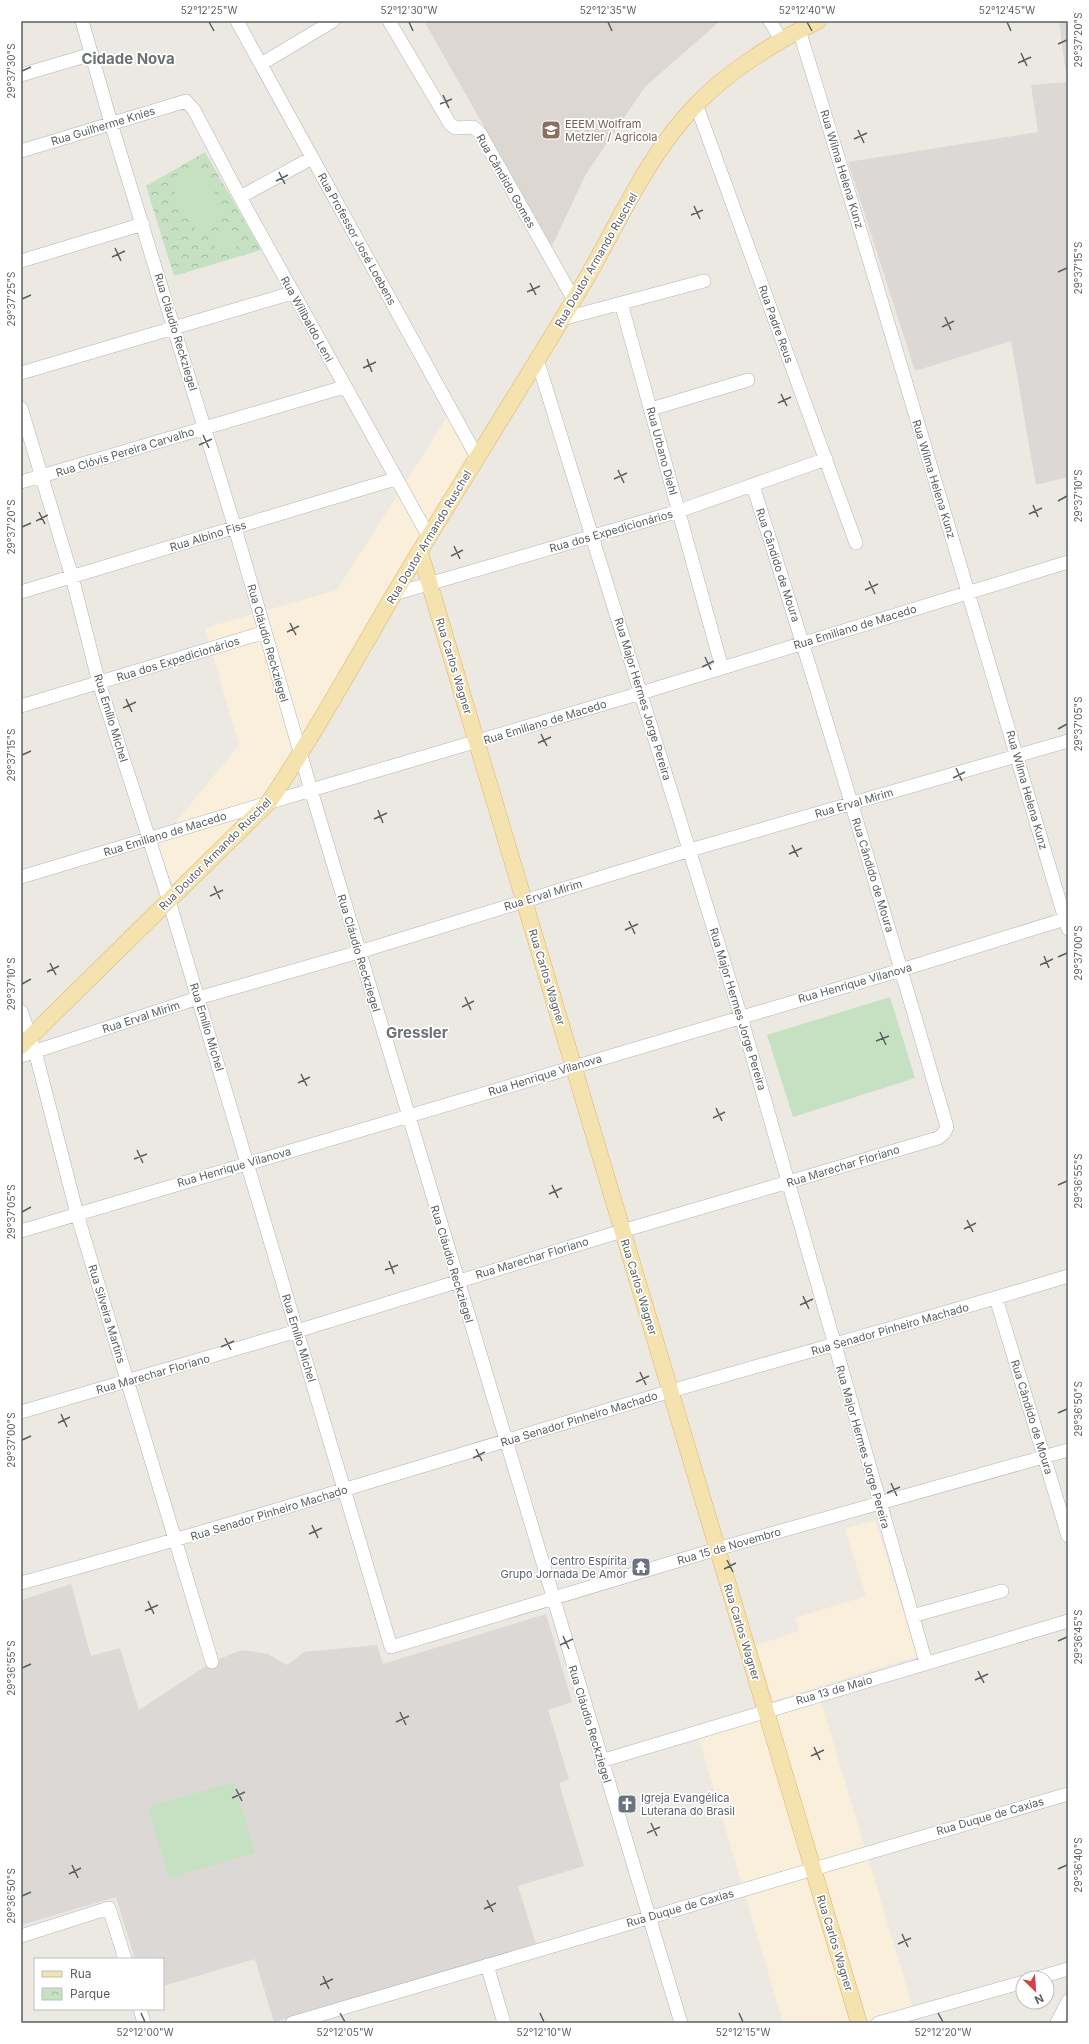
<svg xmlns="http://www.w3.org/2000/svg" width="1089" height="2044" font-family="Inter,sans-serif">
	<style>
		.commercial { fill: #faefdb }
		.industrial { fill: #dbd8d5 }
		.education { fill: #dcd8d1 }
		.park { fill: url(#park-crowns) }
		.pitch { fill: #c5e1c2 }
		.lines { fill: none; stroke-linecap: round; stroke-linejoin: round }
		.minor-casing { stroke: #b0b4b7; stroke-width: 14 }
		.major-casing { stroke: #e1b367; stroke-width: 17 }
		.minor { stroke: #fff; stroke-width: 13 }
		.major { stroke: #f5e3af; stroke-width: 16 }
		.ticks { fill: none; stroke: #5b5f62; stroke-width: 1.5 }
		.labels { text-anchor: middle; stroke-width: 3.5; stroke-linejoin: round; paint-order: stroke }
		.education-label { font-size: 11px; fill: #785e54; stroke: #fff; text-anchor: start }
		.street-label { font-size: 11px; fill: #5b5f62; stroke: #fff }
		.worship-label { font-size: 11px; fill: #5b616d; stroke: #fff; text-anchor: end }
		.district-label { font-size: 15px; font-weight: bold; fill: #6c7174; stroke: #fff }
		.neatline { fill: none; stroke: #5b5f62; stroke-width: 1.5 }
		.ticks-label { font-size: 10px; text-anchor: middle; fill: #5b5f62 }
	</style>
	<defs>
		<pattern id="park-crowns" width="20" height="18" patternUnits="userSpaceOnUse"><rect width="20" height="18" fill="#c5e1c2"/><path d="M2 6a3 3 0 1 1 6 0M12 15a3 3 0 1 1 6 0" fill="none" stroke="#a3baa1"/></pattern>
	</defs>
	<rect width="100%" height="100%" fill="#ece9e3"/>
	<path class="commercial" d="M449,414L472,456L268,792L173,887L158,844L239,745L205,628L337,590Z
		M875,1520L917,1656L773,1701L756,1645L799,1631L795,1618L866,1596L845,1529Z
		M821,1702L913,2008L861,2023H783L699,1739Z"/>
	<path class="industrial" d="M1059,21H1068V477L1036,485L1011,341L915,371L848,162L1038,132L1031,85L1067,82Z
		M71,1584L91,1656L120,1648L139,1710L212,1662L242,1650L268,1654L287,1665L304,1652L377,1645L383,1664L546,1614L572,1702L548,1710L569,1779L559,1783L584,1866L518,1886L536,1944L274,2022L255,1959L163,1986V1959H135L116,1897L21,1925V1600Z"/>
	<path class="education" d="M424,21H720L645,87L586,174L552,246Z"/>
	<path class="park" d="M205,152L261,250L174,276L146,186Z"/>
	<path class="pitch" d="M198,163L228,216L198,233L168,181Z
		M232,230L240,245L220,256L212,241Z
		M890,997L915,1078L793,1117L767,1035Z
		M234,1782L255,1853L169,1878L148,1807Z"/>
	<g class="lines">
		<g class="minor-casing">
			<path id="minor" d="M82,21L111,123L235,528L311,790L681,2023
				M237,21L477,457
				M389,21L450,124L456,128L473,127L480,133L574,300
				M770,21L781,40
				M799,30C892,329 978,629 1068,929
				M261,64L333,21
				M21,75L92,54
				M696,104L856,543
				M21,151L186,101L194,110L240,197L429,537
				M240,197L312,158
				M21,261L143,224
				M621,303L722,668
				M562,319L704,281
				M537,359L741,1017L926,1663
				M21,373L292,293
				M21,408L72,577L99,683L169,901L391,1647L717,1549L1068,1450
				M651,409L748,380
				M21,482L344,387
				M21,592L395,479
				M394,594L679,511L826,459
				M21,706L265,632
				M21,877L311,790L641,693L1068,562
				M21,1011L35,1051L77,1214L212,1662
				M21,1056L198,998L359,952L690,850L1068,741
				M21,1231L901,970L1068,918
				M996,1298L1068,1536
				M21,1412L297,1331L622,1231L938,1138L944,1133L947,1127C885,913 821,699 753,486
				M21,1583C238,1524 452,1456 668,1392C801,1353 935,1317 1068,1276
				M912,1616L1002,1591
				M601,1761L1068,1621
				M21,1936L109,1908L125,1959
				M487,1965L504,2023
				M1037,1978L1068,1969
				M140,2009L144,2023
				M292,2023L1068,1794
				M878,2023L1023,1982
				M1057,2023L1068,2001"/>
		</g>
		<g class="major-casing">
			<path id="major" d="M420,552L859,2023
				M21,1046L269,802C314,735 353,664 394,594C455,492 518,393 579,291C616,230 644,159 695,106C727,72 776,41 818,21"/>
		</g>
		<use href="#minor" class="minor"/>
		<use href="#major" class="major"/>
	</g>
	<path class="ticks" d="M209,22L214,31M409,22L413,31M608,22L612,31M807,22L812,31M1007,22L1011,31M1058,44L1067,40M1021,53L1027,66M1018,63L1031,57M22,71L31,67M443,95L449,108M440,104L452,99M858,130L864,143M854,139L867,133M279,172L285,184M276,181L288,175M694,206L700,219M691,215L703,210M115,248L121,261M112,257L125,251M1058,272L1067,268M530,283L536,295M527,292L540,286M22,299L31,295M945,317L951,330M942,327L954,321M367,359L372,372M363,368L376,362M781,394L787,406M778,403L791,397M203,435L209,448M199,445L212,439M618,470L624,483M614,479L627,473M1058,501L1067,496M1033,505L1038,517M39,512L45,524M1029,514L1042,508M36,521L48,515M22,527L31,523M454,546L460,559M451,556L463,550M869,581L875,594M865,590L878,584M290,623L296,635M287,632L299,626M705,657L711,670M702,667L714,661M126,699L132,712M123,708L136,702M1058,729L1067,724M541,734L547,746M538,743L551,737M22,755L31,751M956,768L962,781M953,778L965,772M378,810L383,823M374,819L387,813M792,845L798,857M789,854L802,848M214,886L220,899M210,896L223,890M629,921L635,934M625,930L638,924M1044,956L1049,968M1058,957L1067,953M50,963L56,975M1040,965L1053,959M47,972L59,966M22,984L31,979M465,997L471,1010M462,1007L474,1001M880,1032L886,1045M876,1041L889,1036M301,1074L307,1086M298,1083L310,1077M716,1108L722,1121M713,1118L725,1112M137,1150L143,1163M134,1159L147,1154M552,1185L558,1198M1058,1185L1067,1181M549,1194L562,1188M22,1212L31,1207M967,1220L973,1232M964,1229L976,1223M389,1261L394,1274M385,1270L398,1265M803,1296L809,1309M800,1305L813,1299M225,1338L231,1350M221,1347L234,1341M640,1372L646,1385M636,1382L649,1376M1058,1413L1067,1409M61,1414L67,1427M58,1423L70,1417M22,1440L31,1436M476,1449L482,1461M473,1458L485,1452M891,1483L897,1496M887,1493L900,1487M312,1525L318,1538M309,1534L322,1528M727,1560L733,1572M724,1569L736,1563M148,1601L154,1614M145,1611L158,1605M563,1636L569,1649M1058,1641L1067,1637M560,1645L573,1639M22,1668L31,1664M978,1671L984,1683M975,1680L988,1674M400,1712L406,1725M396,1722L409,1716M814,1747L820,1760M811,1756L824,1750M236,1789L242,1801M232,1798L245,1792M651,1823L657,1836M647,1833L660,1827M72,1865L78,1878M1058,1869L1067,1865M69,1874L81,1868M22,1896L31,1892M487,1900L493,1912M484,1909L496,1903M902,1934L908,1947M898,1944L911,1938M323,1976L329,1989M320,1985L333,1979M141,2013L145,2022M340,2013L345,2022M540,2013L544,2022M739,2013L743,2022M938,2013L943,2022"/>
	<defs>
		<g id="university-square" transform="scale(1)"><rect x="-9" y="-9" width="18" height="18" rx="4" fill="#8d6e63" stroke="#fff"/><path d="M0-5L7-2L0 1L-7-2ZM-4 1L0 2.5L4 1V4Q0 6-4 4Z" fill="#fff"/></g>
		<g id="temple-square" transform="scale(1)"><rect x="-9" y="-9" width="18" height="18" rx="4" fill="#6b7280" stroke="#fff"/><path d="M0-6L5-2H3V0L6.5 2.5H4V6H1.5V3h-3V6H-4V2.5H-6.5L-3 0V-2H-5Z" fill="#fff"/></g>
		<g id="church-square" transform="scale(1)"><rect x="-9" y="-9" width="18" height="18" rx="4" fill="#6b7280" stroke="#fff"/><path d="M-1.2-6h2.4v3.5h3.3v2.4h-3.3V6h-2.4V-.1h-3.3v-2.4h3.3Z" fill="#fff"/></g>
	</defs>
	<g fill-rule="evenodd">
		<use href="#university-square" x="551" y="130"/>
		<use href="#temple-square" x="641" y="1567"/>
		<use href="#church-square" x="627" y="1804"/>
	</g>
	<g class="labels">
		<g class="education-label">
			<text x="565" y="128">EEEM Wolfram<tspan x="565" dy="13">Metzler / Agricola</tspan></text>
		</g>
		<g class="street-label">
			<text transform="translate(103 126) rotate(-17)" y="4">Rua Guilherme Knies</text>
			<text transform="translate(842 169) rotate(73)" y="4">Rua Wilma Helena Kunz</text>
			<text transform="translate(506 181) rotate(60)" y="4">Rua Cândido Gomes</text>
			<text transform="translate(357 239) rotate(61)" y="4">Rua Professor José Loebens</text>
			<text transform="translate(596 260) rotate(-60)" y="4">Rua Doutor Armando Ruschel</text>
			<text transform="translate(307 319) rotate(61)" y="4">Rua Wilibaldo Leni</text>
			<text transform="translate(776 324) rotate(70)" y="4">Rua Padre Reus</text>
			<text transform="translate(176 332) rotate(73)" y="4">Rua Cláudio Reckziegel</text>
			<text transform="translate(662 451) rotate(75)" y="4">Rua Urbano Diehl</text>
			<text transform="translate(125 452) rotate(-17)" y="4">Rua Clóvis Pereira Carvalho</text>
			<text transform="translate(934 479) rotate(73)" y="4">Rua Wilma Helena Kunz</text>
			<text transform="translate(611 531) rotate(-16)" y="4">Rua dos Expedicionários</text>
			<text transform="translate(208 536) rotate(-17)" y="4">Rua Albino Fiss</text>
			<text transform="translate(429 537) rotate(-59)" y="4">Rua Doutor Armando Ruschel</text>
			<text transform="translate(778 565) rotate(72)" y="4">Rua Cândido de Moura</text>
			<text transform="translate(855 627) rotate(-17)" y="4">Rua Emiliano de Macedo</text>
			<text transform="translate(268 643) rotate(74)" y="4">Rua Cláudio Reckziegel</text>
			<text transform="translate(178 659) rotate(-17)" y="4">Rua dos Expedicionários</text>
			<text transform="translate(454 666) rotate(73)" y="4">Rua Carlos Wagner</text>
			<text transform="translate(643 699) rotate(73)" y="4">Rua Major Hermes Jorge Pereira</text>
			<text transform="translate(111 718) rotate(73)" y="4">Rua Emílio Michel</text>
			<text transform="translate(545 722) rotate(-17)" y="4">Rua Emiliano de Macedo</text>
			<text transform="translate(1027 790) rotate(74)" y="4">Rua Wilma Helena Kunz</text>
			<text transform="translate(854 803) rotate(-16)" y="4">Rua Erval Mirim</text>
			<text transform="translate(165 834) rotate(-17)" y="4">Rua Emiliano de Macedo</text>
			<text transform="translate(215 854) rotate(-45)" y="4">Rua Doutor Armando Ruschel</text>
			<text transform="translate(873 875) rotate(73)" y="4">Rua Cândido de Moura</text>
			<text transform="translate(543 895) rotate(-17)" y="4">Rua Erval Mirim</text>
			<text transform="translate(359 953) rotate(73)" y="4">Rua Cláudio Reckziegel</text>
			<text transform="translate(547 977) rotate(73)" y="4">Rua Carlos Wagner</text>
			<text transform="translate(855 983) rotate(-16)" y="4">Rua Henrique Vilanova</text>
			<text transform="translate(738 1009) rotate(73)" y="4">Rua Major Hermes Jorge Pereira</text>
			<text transform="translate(141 1017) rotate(-18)" y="4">Rua Erval Mirim</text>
			<text transform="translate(207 1027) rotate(73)" y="4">Rua Emílio Michel</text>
			<text transform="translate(545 1075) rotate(-17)" y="4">Rua Henrique Vilanova</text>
			<text transform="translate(843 1166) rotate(-17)" y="4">Rua Marechar Floriano</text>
			<text transform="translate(234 1167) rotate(-16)" y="4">Rua Henrique Vilanova</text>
			<text transform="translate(532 1258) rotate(-17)" y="4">Rua Marechar Floriano</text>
			<text transform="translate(452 1264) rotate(73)" y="4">Rua Cláudio Reckziegel</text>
			<text transform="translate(639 1287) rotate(73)" y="4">Rua Carlos Wagner</text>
			<text transform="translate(107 1314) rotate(73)" y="4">Rua Silveira Martins</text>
			<text transform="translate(890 1329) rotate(-16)" y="4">Rua Senador Pinheiro Machado</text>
			<text transform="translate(299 1338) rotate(73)" y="4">Rua Emílio Michel</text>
			<text transform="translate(153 1374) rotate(-16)" y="4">Rua Marechar Floriano</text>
			<text transform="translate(1032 1417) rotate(73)" y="4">Rua Cândido de Moura</text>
			<text transform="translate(579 1419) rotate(-17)" y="4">Rua Senador Pinheiro Machado</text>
			<text transform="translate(863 1447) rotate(74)" y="4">Rua Major Hermes Jorge Pereira</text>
			<text transform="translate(269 1513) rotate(-17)" y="4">Rua Senador Pinheiro Machado</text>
			<text transform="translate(729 1546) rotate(-16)" y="4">Rua 15 de Novembro</text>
			<text transform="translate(742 1632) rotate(73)" y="4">Rua Carlos Wagner</text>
			<text transform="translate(834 1690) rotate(-16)" y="4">Rua 13 de Maio</text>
			<text transform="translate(590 1724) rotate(73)" y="4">Rua Cláudio Reckziegel</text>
			<text transform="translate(990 1816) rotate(-16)" y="4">Rua Duque de Caxias</text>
			<text transform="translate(680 1908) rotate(-16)" y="4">Rua Duque de Caxias</text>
			<text transform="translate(835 1943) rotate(73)" y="4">Rua Carlos Wagner</text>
		</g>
		<g class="worship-label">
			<text x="627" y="1565">Centro Espírita<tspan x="627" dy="13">Grupo Jornada De Amor</tspan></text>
			<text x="641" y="1802" text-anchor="start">Igreja Evangélica<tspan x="641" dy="13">Luterana do Brasil</tspan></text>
		</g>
		<g class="district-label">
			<text x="128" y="64">Cidade Nova</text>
			<text x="417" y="1038">Gressler</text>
		</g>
	</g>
	<rect width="1089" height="2044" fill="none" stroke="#ffffff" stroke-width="44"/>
	<rect x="34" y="1958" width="130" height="52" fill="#ffffff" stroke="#bdbfc0"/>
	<rect x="42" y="1971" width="20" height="6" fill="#f5e3af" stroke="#bdbfc0"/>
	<text x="70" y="1978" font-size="12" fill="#5b5f62">Rua</text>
	<rect x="42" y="1988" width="20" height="12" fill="url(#park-crowns)" stroke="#bdbfc0"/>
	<text x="70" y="1998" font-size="12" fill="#5b5f62">Parque</text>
	<g transform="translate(1035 1990) rotate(155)"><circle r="19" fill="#ffffff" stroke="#bdbfc0"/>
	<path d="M0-3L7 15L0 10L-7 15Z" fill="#d54042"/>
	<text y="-6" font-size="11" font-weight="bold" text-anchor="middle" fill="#5b5f62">N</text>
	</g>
	<rect x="22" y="22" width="1045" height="2000" class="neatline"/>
	<g class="ticks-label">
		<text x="209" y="14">52°12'25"W</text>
		<text x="409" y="14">52°12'30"W</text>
		<text x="608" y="14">52°12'35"W</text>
		<text x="807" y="14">52°12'40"W</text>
		<text x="1007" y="14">52°12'45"W</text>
		<text transform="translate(1078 40) rotate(-90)" y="4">29°37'20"S</text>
		<text transform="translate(11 71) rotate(-90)" y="4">29°37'30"S</text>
		<text transform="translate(1078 268) rotate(-90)" y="4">29°37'15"S</text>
		<text transform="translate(11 299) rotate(-90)" y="4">29°37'25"S</text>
		<text transform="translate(1078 496) rotate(-90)" y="4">29°37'10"S</text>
		<text transform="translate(11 527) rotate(-90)" y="4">29°37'20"S</text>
		<text transform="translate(1078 724) rotate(-90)" y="4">29°37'05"S</text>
		<text transform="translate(11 755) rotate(-90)" y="4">29°37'15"S</text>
		<text transform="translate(1078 953) rotate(-90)" y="4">29°37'00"S</text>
		<text transform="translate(11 984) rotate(-90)" y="4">29°37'10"S</text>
		<text transform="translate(1078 1181) rotate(-90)" y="4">29°36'55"S</text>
		<text transform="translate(11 1212) rotate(-90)" y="4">29°37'05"S</text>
		<text transform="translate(1078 1409) rotate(-90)" y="4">29°36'50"S</text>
		<text transform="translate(11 1440) rotate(-90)" y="4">29°37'00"S</text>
		<text transform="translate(1078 1637) rotate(-90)" y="4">29°36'45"S</text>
		<text transform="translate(11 1668) rotate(-90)" y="4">29°36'55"S</text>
		<text transform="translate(1078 1865) rotate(-90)" y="4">29°36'40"S</text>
		<text transform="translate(11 1896) rotate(-90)" y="4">29°36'50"S</text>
		<text x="145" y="2036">52°12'00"W</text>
		<text x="345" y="2036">52°12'05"W</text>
		<text x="544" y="2036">52°12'10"W</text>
		<text x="743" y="2036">52°12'15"W</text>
		<text x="943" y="2036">52°12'20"W</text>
	</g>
</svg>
